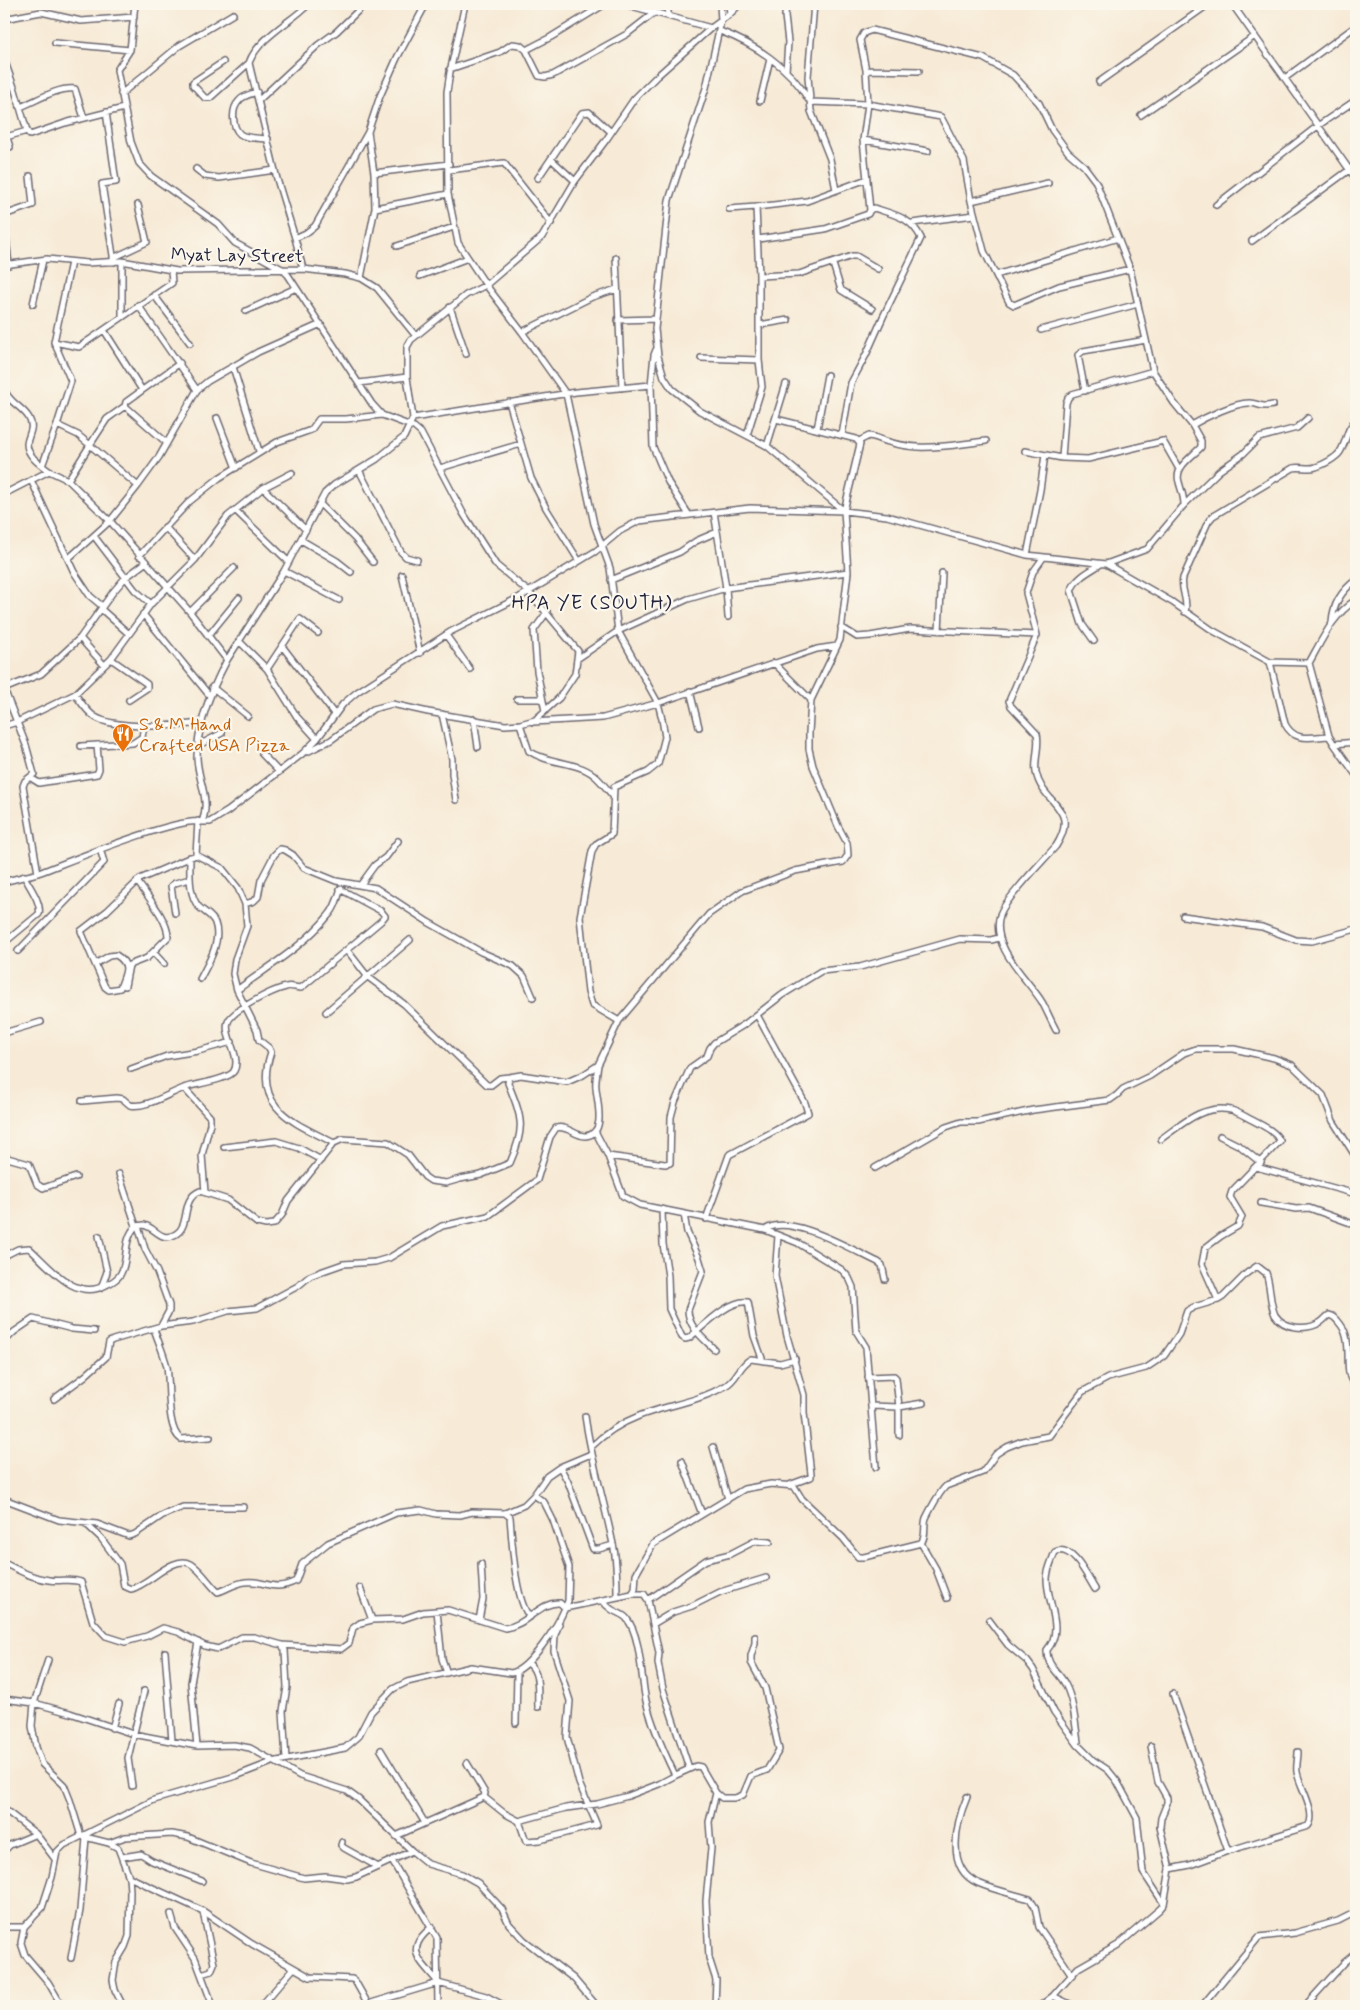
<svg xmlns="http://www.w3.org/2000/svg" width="1360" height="2010" font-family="Mynerve,sans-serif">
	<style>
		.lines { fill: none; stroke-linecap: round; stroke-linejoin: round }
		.street-casing { stroke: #6d6871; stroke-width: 8 }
		.street { stroke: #fff; stroke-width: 5 }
		.labels { text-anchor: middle; stroke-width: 4.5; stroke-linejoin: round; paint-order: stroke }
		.street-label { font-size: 18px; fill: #22223b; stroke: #fbf7ec }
		.food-label { font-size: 18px; fill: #c56008; stroke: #fbf7ec; text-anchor: start }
		.quarter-label { font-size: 20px; letter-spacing: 1px; fill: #22223b; stroke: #fbf7ec }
	</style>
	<rect width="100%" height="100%" fill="#fbf7ec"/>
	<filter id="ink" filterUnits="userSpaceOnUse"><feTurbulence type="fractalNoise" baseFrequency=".02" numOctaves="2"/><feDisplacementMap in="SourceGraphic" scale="10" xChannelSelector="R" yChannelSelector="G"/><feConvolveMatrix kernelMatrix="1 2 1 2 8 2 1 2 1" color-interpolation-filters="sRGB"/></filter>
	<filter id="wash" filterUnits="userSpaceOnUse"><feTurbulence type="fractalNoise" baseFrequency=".0096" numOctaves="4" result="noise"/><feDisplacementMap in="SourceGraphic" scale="20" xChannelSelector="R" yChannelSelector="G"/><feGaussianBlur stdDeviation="1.12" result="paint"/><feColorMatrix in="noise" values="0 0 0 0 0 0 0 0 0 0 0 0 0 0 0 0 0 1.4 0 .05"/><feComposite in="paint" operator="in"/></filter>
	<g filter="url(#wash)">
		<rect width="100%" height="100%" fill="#f7ead6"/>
	</g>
	<g filter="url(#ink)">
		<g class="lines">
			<g class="street-casing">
				<path id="street" d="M135,4L130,50L117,70L131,142L139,163L151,176L218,224L235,243L282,269L288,275L372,404L382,415L414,427L421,433L463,513L496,565L529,592L578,651L575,674L559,698L535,720L520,724L505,725L428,712L392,704L373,709L331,740L307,752
					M465,4L450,72L447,92L448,194L458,243L486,285L522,332L566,394L594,524L610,568L618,631L658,703L662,719L665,737L658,764L648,772L614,787L612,834L596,844L592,851L580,917L588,992L592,1005L619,1021
					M624,4L711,28
					M668,4V16
					M720,4L721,21L706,88L669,200L655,329L658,356L664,377L672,389L700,411L767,446L844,511
					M729,4L730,14
					M814,4L808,77L811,111L830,159L836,190
					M1232,4L1356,179
					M4,19L41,12L81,21L134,17
					M720,31C754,44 790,67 808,99
					M55,43L130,50
					M526,50L551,37L605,4
					M4,59L15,90L27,131L30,135L65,123L124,108
					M223,62L193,82V85L205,98H210L249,63
					M450,69L500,52L512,44L520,45L526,50L539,76L545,77L553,75L627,34L654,13
					M866,70L919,71
					M786,71L788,42L785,16L786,4
					M1285,78L1356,26
					M1099,82L1209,4
					M257,92C251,94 242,96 239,101C231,109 232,127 240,134C246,139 260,138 268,139
					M121,94L179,46L233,14
					M259,100L318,45L336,32L365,4
					M760,101L770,59
					M810,102L868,104L941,117L964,161L971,201L984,251L1009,302L1014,305L1059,286L1130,269
					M20,107C36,101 57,87 75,89L84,118
					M106,112L116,182L102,184L114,262
					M1141,115L1255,36
					M4,129L10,147
					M6,137L27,131
					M863,140L928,151
					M551,159L575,181
					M196,169L205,176L219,178L275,170
					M449,170L504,163L551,223
					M374,173L449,164
					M538,178L582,113L589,112L611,132
					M971,201L1048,183
					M1216,205L1319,125L1356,100
					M375,208L448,194
					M729,209L756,207L807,201L867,179
					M4,215L33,205L30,176
					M4,219L9,265
					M912,223L974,215
					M295,238L306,233L315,226L368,132
					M758,239L825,229L868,214L870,210L863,140L868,104L866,70L860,40L864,33L872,30L983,58L1013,75L1039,103L1052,130L1068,152L1084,166L1096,182L1130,269L1153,371L1174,403L1192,425L1201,441V447C1192,457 1174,467 1179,482C1181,490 1184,496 1184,505
					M1252,241L1356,165
					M397,246L454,227
					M113,258L147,242L138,205
					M616,258L622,388
					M122,261V317
					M833,264L841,290L872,309
					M4,265L47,259L87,263L122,261L177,271L303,269L345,274L361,278L377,288L415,335
					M303,269L295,238L277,179L249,63C258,38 291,22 309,4
					M996,275L1118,238
					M420,276L468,258
					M759,276L799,274L852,256H856L878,269
					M361,278L375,208L374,173L368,132L380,96L397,58L426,4
					M154,295L190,343
					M33,304L43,260
					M138,305L197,390
					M450,307L466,354
					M246,311L296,288
					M618,320L656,319
					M759,325L788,320
					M104,330L142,390
					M1041,330L1138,304
					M522,332L592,297L617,289
					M54,342L79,347L172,283L171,270
					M656,350L654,355L651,385L653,447L668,482L689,515
					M701,358L759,360
					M233,367L259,451
					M359,383L407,377
					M4,389C9,403 23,407 29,418C35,429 28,434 27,444C27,456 41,465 49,471
					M1085,391L1078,355L1083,351L1146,340
					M509,402L531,478L546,508L579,561
					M125,406L167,443
					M217,418L236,468
					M413,418L576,392L651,385
					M57,425L78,435L90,445L68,480
					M1192,425C1204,418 1236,402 1250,403C1261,404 1260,408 1273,405
					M817,429L827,375
					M747,435L762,387L759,360V276L756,207
					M842,435L851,383L866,355L883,317L921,238C911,217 895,215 874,208L870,210
					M859,441L869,436L874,437C916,454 943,446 986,441
					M767,446L786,384
					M1025,451L1062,458L1088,459L1163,441L1179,469
					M1062,458L1066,403L1068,398L1072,394L1153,371
					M42,466L57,425L71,381L54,342L71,262
					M440,468L521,444
					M359,470L401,552L406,557L417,560
					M31,480L74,572L90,596L102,606
					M138,486L90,445L107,419L125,406L126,402L180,363
					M263,488L306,530
					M4,494L49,471L68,480L110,521L190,612L227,660C211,690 197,724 197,758C198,781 211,800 202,822C179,816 68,862 41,872C29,876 16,878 4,882
					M320,504L355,539L373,562
					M235,510L289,562
					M714,512L726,588L728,617
					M165,527L195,560
					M94,536L135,590L151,604
					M301,540L337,561L351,572
					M1027,555L1040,490L1045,455
					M139,556L189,502L219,478L277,442L311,430L319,419H346L382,415
					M69,558L110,521L138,486L159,457L197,390L208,381L258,352L321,324
					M1043,558L1033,572L1026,593L1037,635L1009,701L1011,706L1037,734C1040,746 1034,759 1036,772C1042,805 1081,807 1056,846C1044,860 1004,900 1000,915C990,947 1027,978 1042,1002C1047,1011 1051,1021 1056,1030
					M1106,564L1172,602L1212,630L1270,662L1309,663
					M284,571L339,600
					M402,575L420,653
					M611,580L680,552L696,541L717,532
					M1356,600C1333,614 1322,640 1309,663L1329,736L1334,744L1356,742
					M101,609L129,634
					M190,612L234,568
					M1185,612C1189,600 1180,590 1183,578L1208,522L1213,516L1293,468C1300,466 1309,470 1316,467C1323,465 1336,458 1340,452C1347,441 1346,429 1356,420
					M143,614L209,695
					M1332,622C1333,604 1341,591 1356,580
					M841,627L857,637L870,636L910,629L1037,635
					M939,631L942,573
					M446,635L470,669
					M208,636L239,598
					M80,638L104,665
					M239,641L267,669L297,717L317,739
					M1094,641L1082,624L1071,590C1078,576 1089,572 1101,564
					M282,646L335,715
					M111,659L147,684V688L129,700
					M577,659L618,631L688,599L726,588L848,572
					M227,660L284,571L325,493L334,485L377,459L404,437L413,418L407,377V347L411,340L466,295L486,285L542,237L575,181L606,140L634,99L656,77L711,28L730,14L740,4
					M1270,662L1285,724C1295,743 1311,737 1329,736
					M774,663L811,700
					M267,669L300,619L318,633
					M212,687L248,716
					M4,689L26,745L34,774L25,781L23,786L38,873
					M4,689L41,674L80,638L113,592L125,578L145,563
					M690,691L699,727
					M75,694C81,702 86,711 95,717C116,730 178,726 202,723
					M517,699H542
					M545,711L537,671L534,630L547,612
					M442,714L452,759V774L456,800
					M474,719L478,747
					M533,722L603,718L658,703L817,649L837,646
					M520,724L529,751C548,764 576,761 594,775C601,781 607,789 613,796
					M4,726L17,722L75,694L111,659L151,604L195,560L228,516L263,488L292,473
					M1334,744L1356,775
					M199,745L222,733
					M81,746L133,743L142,737L144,726
					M262,754L279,772
					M31,778L39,783L97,774L99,769L97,745
					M202,822H210L228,811L302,754L317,739L343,704L357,692L450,632L520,597L596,551L620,531L639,521L750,508L844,511L887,516L1027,555L1106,564L1147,549L1184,505L1219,471L1243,454L1259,438L1297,428L1308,418
					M196,855L222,868L238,888L245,904L247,926L235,959L233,974L237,990L257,1030L259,1040L269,1048L271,1052C252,1108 293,1122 334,1143
					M196,855L198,821
					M190,857C190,872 188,895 199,907C204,912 213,916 215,923C222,942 208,963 200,979
					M137,881C147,896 168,920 168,937L153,952L164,964
					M361,884L375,865L386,857L398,841
					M245,904L254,901L258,897L261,880L274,855L280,849L285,850L293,855L304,868L336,881L376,888L428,922L481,952L513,966L524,976L533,997
					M175,913L171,886L175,883L190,879
					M1183,916L1262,927L1296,940L1312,941L1356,929
					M4,943L39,914C42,903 29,886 24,876
					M347,950L368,977L404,1004L487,1085H491L500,1078L509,1077
					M18,951L104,862L100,849
					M95,964L105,987L109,990L120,988C125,973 132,965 116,955L109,956L95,964L81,931L107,911L140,879L196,855
					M125,986L129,965L147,958L153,952
					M237,990C268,967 304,946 328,916C335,909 338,898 341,888
					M326,1012L410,940
					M4,1033L41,1022
					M131,1069L167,1056L198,1051L232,1042
					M184,1088L210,1117V1124L202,1155L205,1192
					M82,1101L117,1098L123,1099L130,1105C146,1109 171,1092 187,1087C197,1084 230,1079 234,1071C242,1057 223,1035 228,1022C232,1010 273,990 286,987C290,985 296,988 301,988L381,921L385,916L381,911L340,889
					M595,1131L608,1156L623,1196L640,1205L765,1230L798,1243L842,1270L849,1278L853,1287L856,1331L866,1347L876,1467
					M1220,1136L1240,1146L1261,1163
					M1161,1139C1182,1124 1203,1104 1231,1110C1238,1112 1246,1117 1252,1120C1263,1126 1274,1130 1280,1141L1232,1191L1230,1197L1242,1217L1238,1226L1221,1236L1205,1248L1202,1264L1218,1300
					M224,1147L276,1141L299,1148L321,1160
					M608,1156L665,1164L670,1163L671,1117L675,1102L690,1068L707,1056L710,1048L714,1043L745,1024L782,995L821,971L860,967L960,939L991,940L999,938
					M4,1157L29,1164L37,1184L43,1188L76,1177
					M1256,1167L1356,1194
					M875,1168L946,1127L961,1122H978L1033,1110L1110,1100L1117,1095L1123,1089L1150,1076L1184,1053L1196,1049H1234L1274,1058L1292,1065L1323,1095L1333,1121L1356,1157
					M119,1174L136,1226
					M1261,1203L1296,1209L1309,1208L1356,1225
					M662,1210L663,1244L668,1276L669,1309L682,1337L685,1339L689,1338C703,1327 729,1299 748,1302L754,1336L763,1361
					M684,1214L687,1232L699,1258L703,1271L688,1310C688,1327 703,1338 714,1349
					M706,1219L729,1155L808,1113L805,1103L757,1015
					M138,1226L145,1249L157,1272L169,1305V1311L161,1326
					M765,1230C789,1212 854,1251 878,1262L882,1265L885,1279
					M99,1236L107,1272L101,1288
					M778,1236L775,1276L787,1336L804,1395V1413L811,1474V1477L789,1485
					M4,1256L18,1249L29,1248C50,1267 75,1302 106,1285C111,1283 119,1278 121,1273C129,1259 122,1241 136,1226C139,1226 141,1225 144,1225C156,1228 161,1243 176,1234C191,1225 180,1199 200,1191L228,1200L257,1223L266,1225L274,1224L282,1215L288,1201L334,1143L343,1139L388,1142L408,1155L425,1177L431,1181L446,1183L460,1179L481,1175L510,1163C526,1127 522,1118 508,1083L509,1077L521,1075L567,1082L583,1075L598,1065L619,1021L709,914L742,891L795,871L843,862L848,855L847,843L838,826L813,766L809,749V733L811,700L840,640L848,572L844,511L860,444L856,439L776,419
					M154,1329C158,1341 164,1354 167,1367C170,1382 166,1430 181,1439L210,1437
					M4,1342L14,1332L33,1319L72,1329L94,1331
					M868,1377L894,1376L896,1378L899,1407V1435
					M54,1399L85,1376L106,1357L109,1342L113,1340L161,1326L193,1322L228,1311L257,1308L298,1286L310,1276L323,1271L343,1264L375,1262L389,1258L442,1226L488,1216L537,1180L550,1137L556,1128C567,1125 575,1136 585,1136C607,1135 597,1101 596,1088C595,1081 597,1073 598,1065
					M871,1406L899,1407L923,1403
					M585,1416C591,1459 604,1501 613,1544C617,1561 617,1579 617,1597
					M591,1447C604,1434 621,1423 639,1416C667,1405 698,1402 725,1386C737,1380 739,1365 751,1359L780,1363L795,1359
					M713,1447L728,1499
					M682,1461L702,1514
					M560,1467L568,1482L593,1549H599L613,1545
					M534,1495L544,1502L553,1520L569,1567L568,1601L565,1608L632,1594L635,1589L636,1574L653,1544L744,1489L771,1484L794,1486L802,1499L843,1538L858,1557H864L921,1543C927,1536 923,1527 926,1518C930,1510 940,1492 946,1486L983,1472L996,1454L1007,1447L1022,1441L1049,1436L1082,1392L1108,1378L1146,1368L1164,1356L1179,1334L1187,1311L1194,1307L1218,1300L1223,1297L1247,1273L1257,1266L1266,1273C1271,1286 1269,1302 1275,1315C1284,1329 1307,1331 1321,1322C1324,1320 1326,1317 1329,1315C1335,1316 1337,1320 1341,1325C1355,1344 1341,1376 1356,1385
					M4,1499L59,1520L97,1524L129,1536L135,1534L163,1515L183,1507H243
					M505,1513L510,1517C512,1541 515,1601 530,1617
					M85,1523L101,1538L120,1564L124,1586L131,1589C149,1585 173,1554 191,1564C201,1570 209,1584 218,1592C227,1589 236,1583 245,1582C265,1579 272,1593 296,1581L302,1564L328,1543L396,1513L421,1510L436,1514L460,1515L472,1512L505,1513L524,1505L534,1495L547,1476L560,1467L591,1454
					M921,1543L936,1569L947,1598
					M4,1563C18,1570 32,1578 49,1580C60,1582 70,1578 81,1582L93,1622L106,1636L125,1642L147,1636L163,1628L178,1632L205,1646L218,1649L242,1637H254L282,1645L341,1649L349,1643L353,1628L360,1623L372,1620L403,1619L423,1612L448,1610L505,1628C528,1625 540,1601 560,1603L565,1608C558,1625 529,1670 511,1673L471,1667L407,1682L393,1689L371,1712L358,1737L345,1748L272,1762L236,1776L154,1800L64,1845L57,1852L52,1877L42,1908L24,1927L21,1943L25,1955L48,1982L62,2006
					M360,1588L372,1620
					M632,1594H644L648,1600L659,1653L658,1663L663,1689L689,1768
					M648,1600L706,1560L730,1554L755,1541L770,1542
					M603,1601C605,1604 608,1607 611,1609C616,1613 624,1614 627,1619C641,1636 641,1679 646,1701C652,1725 663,1750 674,1773L676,1775L696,1766L701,1767L716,1793L722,1798H735L743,1795L751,1776L767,1770L779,1750L765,1688L751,1662V1656L755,1643V1637
					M437,1611L442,1659L447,1673
					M479,1620L483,1599L481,1564
					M989,1620L1008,1645L1027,1661L1033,1669L1054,1712L1078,1745L1093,1760L1108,1770L1117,1781L1137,1818L1143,1872L1164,1904
					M653,1624L673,1612L692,1606L720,1592L766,1578
					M282,1645L285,1650L287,1687L283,1711L286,1759
					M165,1652L172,1741
					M48,1660L34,1703L32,1726L36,1747L42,1764L64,1785L70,1800L81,1836L109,1843L118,1848L129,1877L130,1891L129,1936L125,1947L116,1962L113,1980L115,1990L123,2006
					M528,1663C541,1673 537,1692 538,1707
					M1173,1694L1228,1851
					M4,1699L34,1703L70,1713L133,1734L197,1746L234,1745L250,1748L300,1776L347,1791L358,1799L412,1851L428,1864L462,1874L478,1883L502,1909L509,1924L524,1940L574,1979L597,2006
					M516,1723L517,1672
					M112,1728L119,1704
					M1078,1742C1075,1723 1074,1701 1065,1684C1059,1672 1046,1665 1047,1650C1065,1630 1047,1603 1047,1579C1047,1570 1052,1560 1055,1552C1072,1543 1088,1578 1095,1589
					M197,1746L191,1683L198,1642
					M1151,1746L1158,1782L1167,1798V1803L1161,1818L1160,1827L1170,1869
					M381,1750L425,1823
					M132,1786L128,1758L144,1691
					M484,1797L504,1813L519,1821L526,1841L540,1840L597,1825L579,1783L567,1737L570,1701L554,1651L555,1635L559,1624
					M967,1797C956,1823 945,1869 978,1883C994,1890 1013,1894 1030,1899L1035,1907L1039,1927L1072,1975
					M4,1809L36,1834L55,1859
					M519,1821L566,1808L597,1804L628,1796L659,1784L676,1775
					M396,1836L484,1797L485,1793L467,1763
					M342,1842L341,1845L344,1848L378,1867
					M109,1843L125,1837L172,1834L188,1837L251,1863L304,1878L325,1876L347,1879L356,1877L412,1851
					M4,1851L10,1845L36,1834
					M122,1857L141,1854L152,1861L202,1881
					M392,1861L437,1938L438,2006
					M129,1877L203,1911L252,1944L310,1977L352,1979L355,1981L368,2004L438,1983L486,1996L505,2006
					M171,1914L175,1928L195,1958L213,2006
					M4,1927H24
					M432,1927C403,1950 420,1960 438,1982
					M71,1958L80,1910L86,1838
					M201,1974L211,1971L214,1964L203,1912
					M1053,1996L1074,2006
					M261,2006L294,1968
					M715,2006L716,1980L709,1958L706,1901L711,1848L709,1822L716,1793
					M1040,2006L1053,1996L1078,1968L1118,1945L1160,1909L1164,1904L1170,1869L1190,1865L1228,1851L1308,1826C1318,1814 1299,1785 1297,1772C1296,1766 1298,1759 1298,1752
					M1202,2006L1259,1937L1295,1933L1338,1921L1356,1912
					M1305,2006L1345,1962L1356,1953"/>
			</g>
			<use href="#street" class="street"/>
		</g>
	</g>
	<defs>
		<g id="restaurant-pin" transform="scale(1.125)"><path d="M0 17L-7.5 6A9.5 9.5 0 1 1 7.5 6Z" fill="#e8710a" stroke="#fbf7ec"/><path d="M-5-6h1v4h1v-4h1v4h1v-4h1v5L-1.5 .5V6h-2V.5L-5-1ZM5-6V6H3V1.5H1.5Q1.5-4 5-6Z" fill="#fff"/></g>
	</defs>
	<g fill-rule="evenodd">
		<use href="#restaurant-pin" x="123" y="734"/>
	</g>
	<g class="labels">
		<g class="street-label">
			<text transform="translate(237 255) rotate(1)" y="6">Myat Lay Street</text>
		</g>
		<g class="food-label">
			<text x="139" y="730">S &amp; M Hand<tspan x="139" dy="21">Crafted USA Pizza</tspan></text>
		</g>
		<g class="quarter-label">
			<text x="592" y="609">HPA YE (SOUTH)</text>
		</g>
	</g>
	<rect width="1360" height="2010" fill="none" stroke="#fbf7ec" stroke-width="20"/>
</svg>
